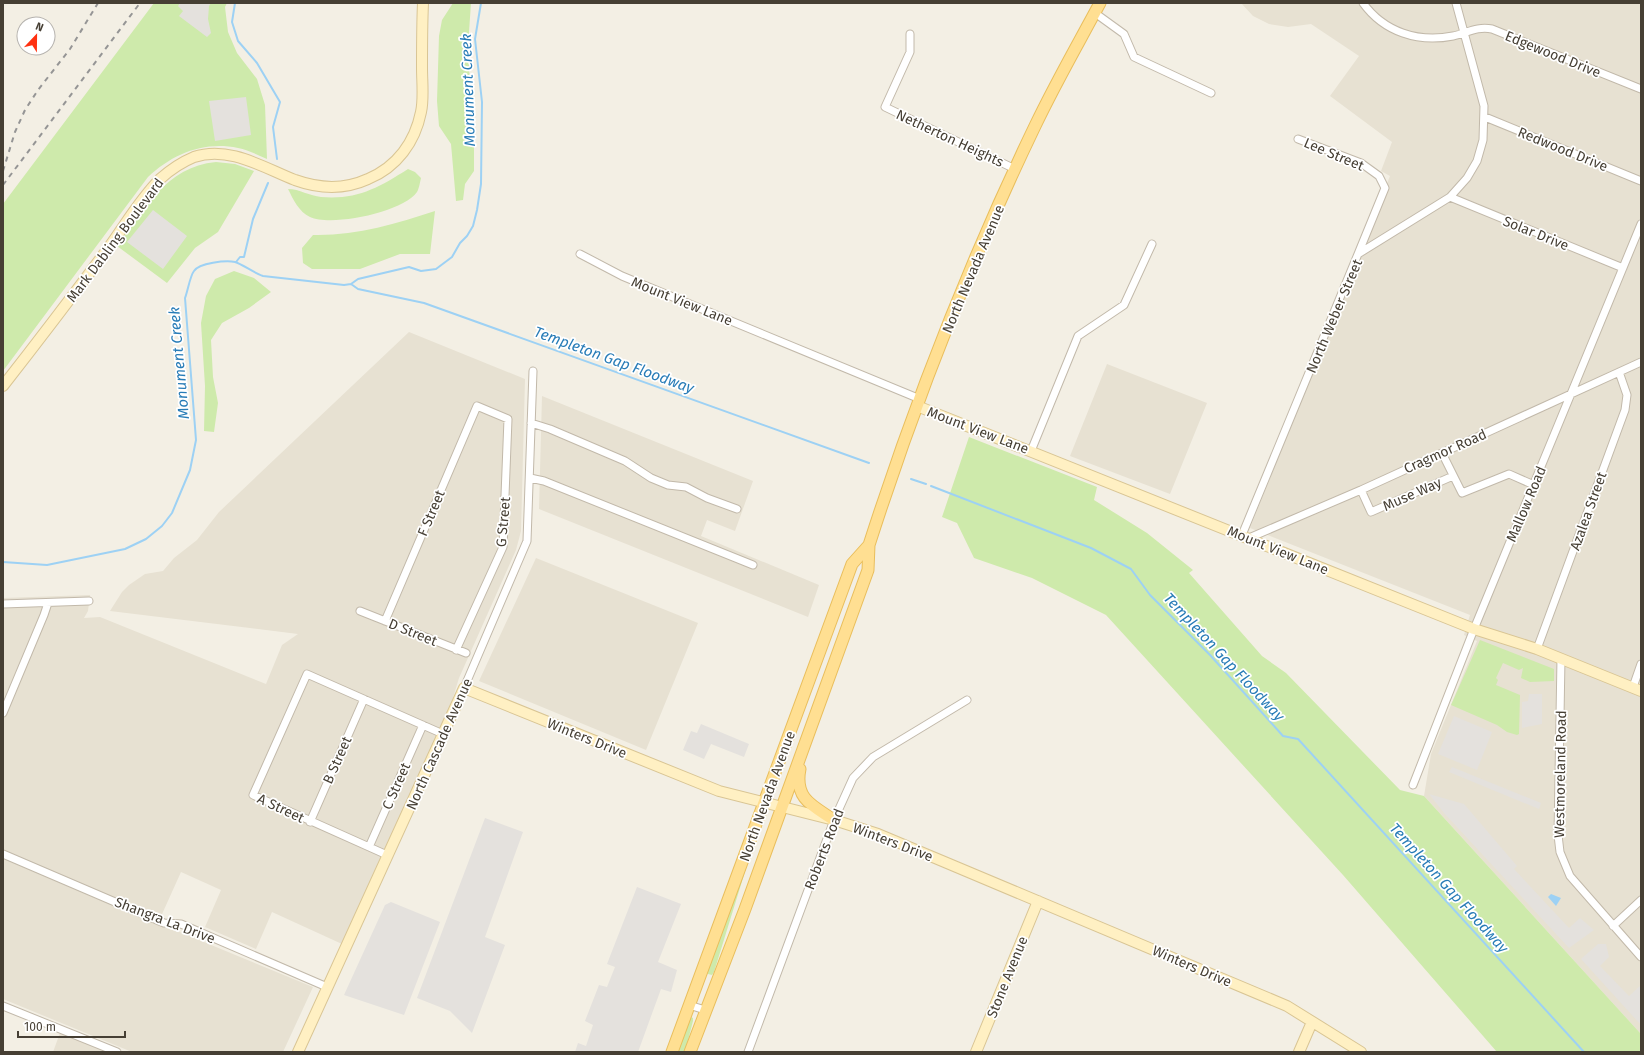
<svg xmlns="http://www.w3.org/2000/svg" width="1644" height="1055" font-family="'Fira Sans',sans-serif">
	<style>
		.residential { fill: #e7e1d2 }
		.green { fill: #ceeaab }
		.parking { fill: #e4e1dd }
		.water { fill: #9dd1f4 }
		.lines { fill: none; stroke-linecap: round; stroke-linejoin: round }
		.stream { stroke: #9dd1f4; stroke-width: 2 }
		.street-casing { stroke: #c2b9aa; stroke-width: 9 }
		.secondary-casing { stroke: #d9c594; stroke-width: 12 }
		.primary-casing { stroke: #e9be5c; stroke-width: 13 }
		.street { stroke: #fff; stroke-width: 7 }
		.secondary { stroke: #fff0c3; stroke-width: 10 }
		.primary { stroke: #ffdf92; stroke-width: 11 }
		.rail { stroke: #959595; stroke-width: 2; stroke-dasharray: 5 5; stroke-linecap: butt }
		.labels { text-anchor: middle; stroke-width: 3.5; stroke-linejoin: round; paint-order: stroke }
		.street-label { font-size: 14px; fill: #463f34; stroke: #fff }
		.water-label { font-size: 15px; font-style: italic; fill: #287cb7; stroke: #fff }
	</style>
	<rect width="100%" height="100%" fill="#f3efe4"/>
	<path class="residential" d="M1241,3H1641V1034L1424,796L1431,754L1477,641L1464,635L1470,615L1250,528L1390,176L1381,171L1392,142L1330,96L1359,56L1311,24L1288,27L1269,24L1253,16Z
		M409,332L525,379L521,531L516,550L459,678L452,701L342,944L272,912L256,949L205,927L221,890L181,872L158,923L313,987L283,1052H132L3,999V598L90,595L88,611L84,618L100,617L266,684L282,645L298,634L110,611L122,592L129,585L145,574L163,571L174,558L197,540L219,512Z
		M1107,364L1207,403L1170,494L1070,456Z
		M542,396L753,481L735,531L707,520L701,536L819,585L808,617L539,509Z
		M536,558L698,623L646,750L479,681Z
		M60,1033L106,1052H53Z"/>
	<path class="green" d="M154,3H227L225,7L228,32L237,53L257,79L265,105L267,159C258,155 248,150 238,148C203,141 173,154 148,177L3,371V204Z
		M453,3H471L469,32V71L474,98V171L465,184L463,200L456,201L451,144L439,126L437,101L439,36L442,20Z
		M216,162L235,164L254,171L218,232L195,248L167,283L117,246C146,209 165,167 216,162Z
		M408,169L415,172L421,178C420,182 419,189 417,192C403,212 332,227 310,217C299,212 293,199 288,189C299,189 310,196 321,197C357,200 378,188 408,169Z
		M435,211L430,254H400L360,269H312L303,263L302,248L313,235C355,236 396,224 435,211Z
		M234,271L254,278L271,292L249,308L222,323L211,340L213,377L218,403L214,432L204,431L205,386L201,323L206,296L215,279Z
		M969,437L1097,487L1094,500L1147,533L1193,570L1189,573L1262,656L1286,673L1400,790L1424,796L1641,1034V1052H1497L1343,875L1106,615L1032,578L974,558L957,523L942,517Z
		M1480,640L1554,669V681L1530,682L1521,678L1523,668L1519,670L1503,663L1496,678L1498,680L1496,685L1520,695L1519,734L1517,735L1507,732L1497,725L1451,705Z
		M756,836L714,972L712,975L708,974L707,968Z
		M691,1017L693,1018V1021L685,1052H676L688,1019Z"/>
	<path class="parking" d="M180,3H211L209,6L208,19L211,33L207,37L179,16L183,11L178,6Z
		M246,97L251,135L215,141L209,101Z
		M153,210L187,236L163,269L127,242Z
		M1529,694H1542V724L1522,728V702L1528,701Z
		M1454,716L1492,732L1477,770L1438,754Z
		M701,724L749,744L744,757L711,744L704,759L683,750L691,731L697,733Z
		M1452,767L1541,803L1539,809L1449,772Z
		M1429,794L1464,804L1517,866L1514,869L1569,928L1580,918L1594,930L1569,948L1444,813Z
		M485,818L523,832L485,937L505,945L472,1033L450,1011L417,998Z
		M637,887L681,904L658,962L677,970L671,992L661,989L638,1052H575L578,1043L586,1046L593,1025L585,1021L599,985L607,987L615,967L607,964Z
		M391,902L440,922L404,1015L344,995L385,905Z
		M1598,944H1606L1609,957L1600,966L1629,996L1641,985V1025L1581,959Z"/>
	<path class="water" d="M1551,894L1561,898L1556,906L1548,897Z"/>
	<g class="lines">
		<path class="stream" d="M235,3L232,22L238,41L257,63L280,102L273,127L277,159
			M236,262L240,257H244L253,219L268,183
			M351,284L358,289L424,303L869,463
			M911,479L926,484
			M931,486L1091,548L1131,569L1150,595L1210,655L1283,736L1298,739L1584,1052
			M3,562L47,565L125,549L146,539L162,526L172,513L190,470L196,440L185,298C188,290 190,276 194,271C199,263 226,260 235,262C242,264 254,273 263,276L344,285L351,284L358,279L409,267L421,271L436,269L452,257L460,243L467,236L473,226L477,210L481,184L482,102L475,39L481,3"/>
		<g class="street-casing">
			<path id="street" d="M1363,3C1384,32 1418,43 1453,36C1467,33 1477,26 1492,29L1641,89
				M1095,13L1124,34L1134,57L1211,93
				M910,34V52L885,107L1015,169
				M1485,117L1641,181
				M1298,139L1361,163L1379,176L1385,188L1358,254
				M1450,197L1623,268
				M580,254L622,276L920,399
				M531,423L550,429L625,461L651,478L668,485L686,487L707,498L737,509
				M1031,451L1078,336L1124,305L1152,244
				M1442,453L1462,493L1509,474L1534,485
				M530,478L544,481L753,565
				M1361,490L1371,512L1453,476
				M1242,535L1358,254L1450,197L1467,178L1477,161L1483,140L1484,106L1456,3
				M1249,538L1361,490L1641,362
				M3,604L89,601
				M360,611L466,653
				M385,621L477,406L508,419L503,547L456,650
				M1537,649L1625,410L1627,395L1619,372
				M1561,658L1558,835L1560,852L1570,876L1641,957
				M1633,687L1641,664
				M464,688L527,541L533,371
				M3,713L44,615L48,603
				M1413,785L1474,629L1641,224
				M310,822L364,699
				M369,847L423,725
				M3,854L164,923L181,924L327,987
				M387,855L253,795L307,674L443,734
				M1613,926L1641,900
				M689,1005L705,1010
				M3,1006L117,1052
				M748,1052L834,820L853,778L873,757L967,700"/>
		</g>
		<g class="secondary-casing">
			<path id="secondary" d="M3,386C39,340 74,294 109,247C125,225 140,199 160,179C170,170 182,162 194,157C229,145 264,168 295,180C320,189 344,190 368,179C397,167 415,142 421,112C424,99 422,82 422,68C422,46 422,25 423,3
				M917,406L1474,629L1537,649L1641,691
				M298,1052L464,688L719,791L834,820L878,834L1287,1006L1361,1052
				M976,1052L1038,901
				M1299,1052L1312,1022"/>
		</g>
		<g class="primary-casing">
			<path id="primary" d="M800,769C794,799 813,806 834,820
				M672,1052L852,564L869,545
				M690,1052L745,909L868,570L869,545C915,402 970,261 1035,126C1055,84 1078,44 1100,3"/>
		</g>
		<use href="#street" class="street"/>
		<use href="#secondary" class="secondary"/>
		<use href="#primary" class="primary"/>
		<path class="rail" d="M3,171L15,132L25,110L38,90L70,49L98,3
			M3,185L140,3"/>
	</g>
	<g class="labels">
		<g class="street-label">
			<text transform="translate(1553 54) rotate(22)" y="5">Edgewood Drive</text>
			<text transform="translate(950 138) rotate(25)" y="5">Netherton Heights</text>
			<text transform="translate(1563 149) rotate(22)" y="5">Redwood Drive</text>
			<text transform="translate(1334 154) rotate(23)" y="5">Lee Street</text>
			<text transform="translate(1536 233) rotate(22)" y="5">Solar Drive</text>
			<text transform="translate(115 240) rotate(-53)" y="5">Mark Dabling Boulevard</text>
			<text transform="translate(973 269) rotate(-67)" y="5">North Nevada Avenue</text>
			<text transform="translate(682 301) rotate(22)" y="5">Mount View Lane</text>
			<text transform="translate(1334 316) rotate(-67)" y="5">North Weber Street</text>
			<text transform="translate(978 430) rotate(21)" y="5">Mount View Lane</text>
			<text transform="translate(1445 451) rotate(-24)" y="5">Cragmor Road</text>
			<text transform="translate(1412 494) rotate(-24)" y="5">Muse Way</text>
			<text transform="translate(1526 504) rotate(-67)" y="5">Mallow Road</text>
			<text transform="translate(1588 511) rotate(-70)" y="5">Azalea Street</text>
			<text transform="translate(431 513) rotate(-67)" y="5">F Street</text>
			<text transform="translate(503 522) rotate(-85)" y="5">G Street</text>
			<text transform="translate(1278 550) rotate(22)" y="5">Mount View Lane</text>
			<text transform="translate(413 632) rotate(22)" y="5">D Street</text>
			<text transform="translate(587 738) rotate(22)" y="5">Winters Drive</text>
			<text transform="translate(439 744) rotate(-66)" y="5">North Cascade Avenue</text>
			<text transform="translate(337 760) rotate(-66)" y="5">B Street</text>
			<text transform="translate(1560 774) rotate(-89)" y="5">Westmoreland Road</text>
			<text transform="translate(396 786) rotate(-66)" y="5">C Street</text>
			<text transform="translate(767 796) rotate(-70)" y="5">North Nevada Avenue</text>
			<text transform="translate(281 808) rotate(25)" y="5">A Street</text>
			<text transform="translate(893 842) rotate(21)" y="5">Winters Drive</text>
			<text transform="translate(824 849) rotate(-69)" y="5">Roberts Road</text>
			<text transform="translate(165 920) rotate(21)" y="5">Shangra La Drive</text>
			<text transform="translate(1192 966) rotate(23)" y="5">Winters Drive</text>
			<text transform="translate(1007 977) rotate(-68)" y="5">Stone Avenue</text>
		</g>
		<g class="water-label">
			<text transform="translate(468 90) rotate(-92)" y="5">Monument Creek</text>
			<text transform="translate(614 360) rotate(20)" y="5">Templeton Gap Floodway</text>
			<text transform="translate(179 363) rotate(-95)" y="5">Monument Creek</text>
			<text transform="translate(1224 657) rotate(47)" y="5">Templeton Gap Floodway</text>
			<text transform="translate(1449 888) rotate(48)" y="5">Templeton Gap Floodway</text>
		</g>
	</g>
	<rect width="1644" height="1055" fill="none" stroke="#463f34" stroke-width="8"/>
	<g transform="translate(36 36) rotate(22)"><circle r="19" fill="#ffffff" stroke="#b5b2ae"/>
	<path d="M0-3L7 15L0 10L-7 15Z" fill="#ff3110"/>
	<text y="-6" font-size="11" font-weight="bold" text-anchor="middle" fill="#463f34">N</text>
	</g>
	<path d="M18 1031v6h107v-6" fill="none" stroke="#463f34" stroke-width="2"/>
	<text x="24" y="1031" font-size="12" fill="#463f34" stroke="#ffffff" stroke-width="3" paint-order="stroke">100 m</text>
</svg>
